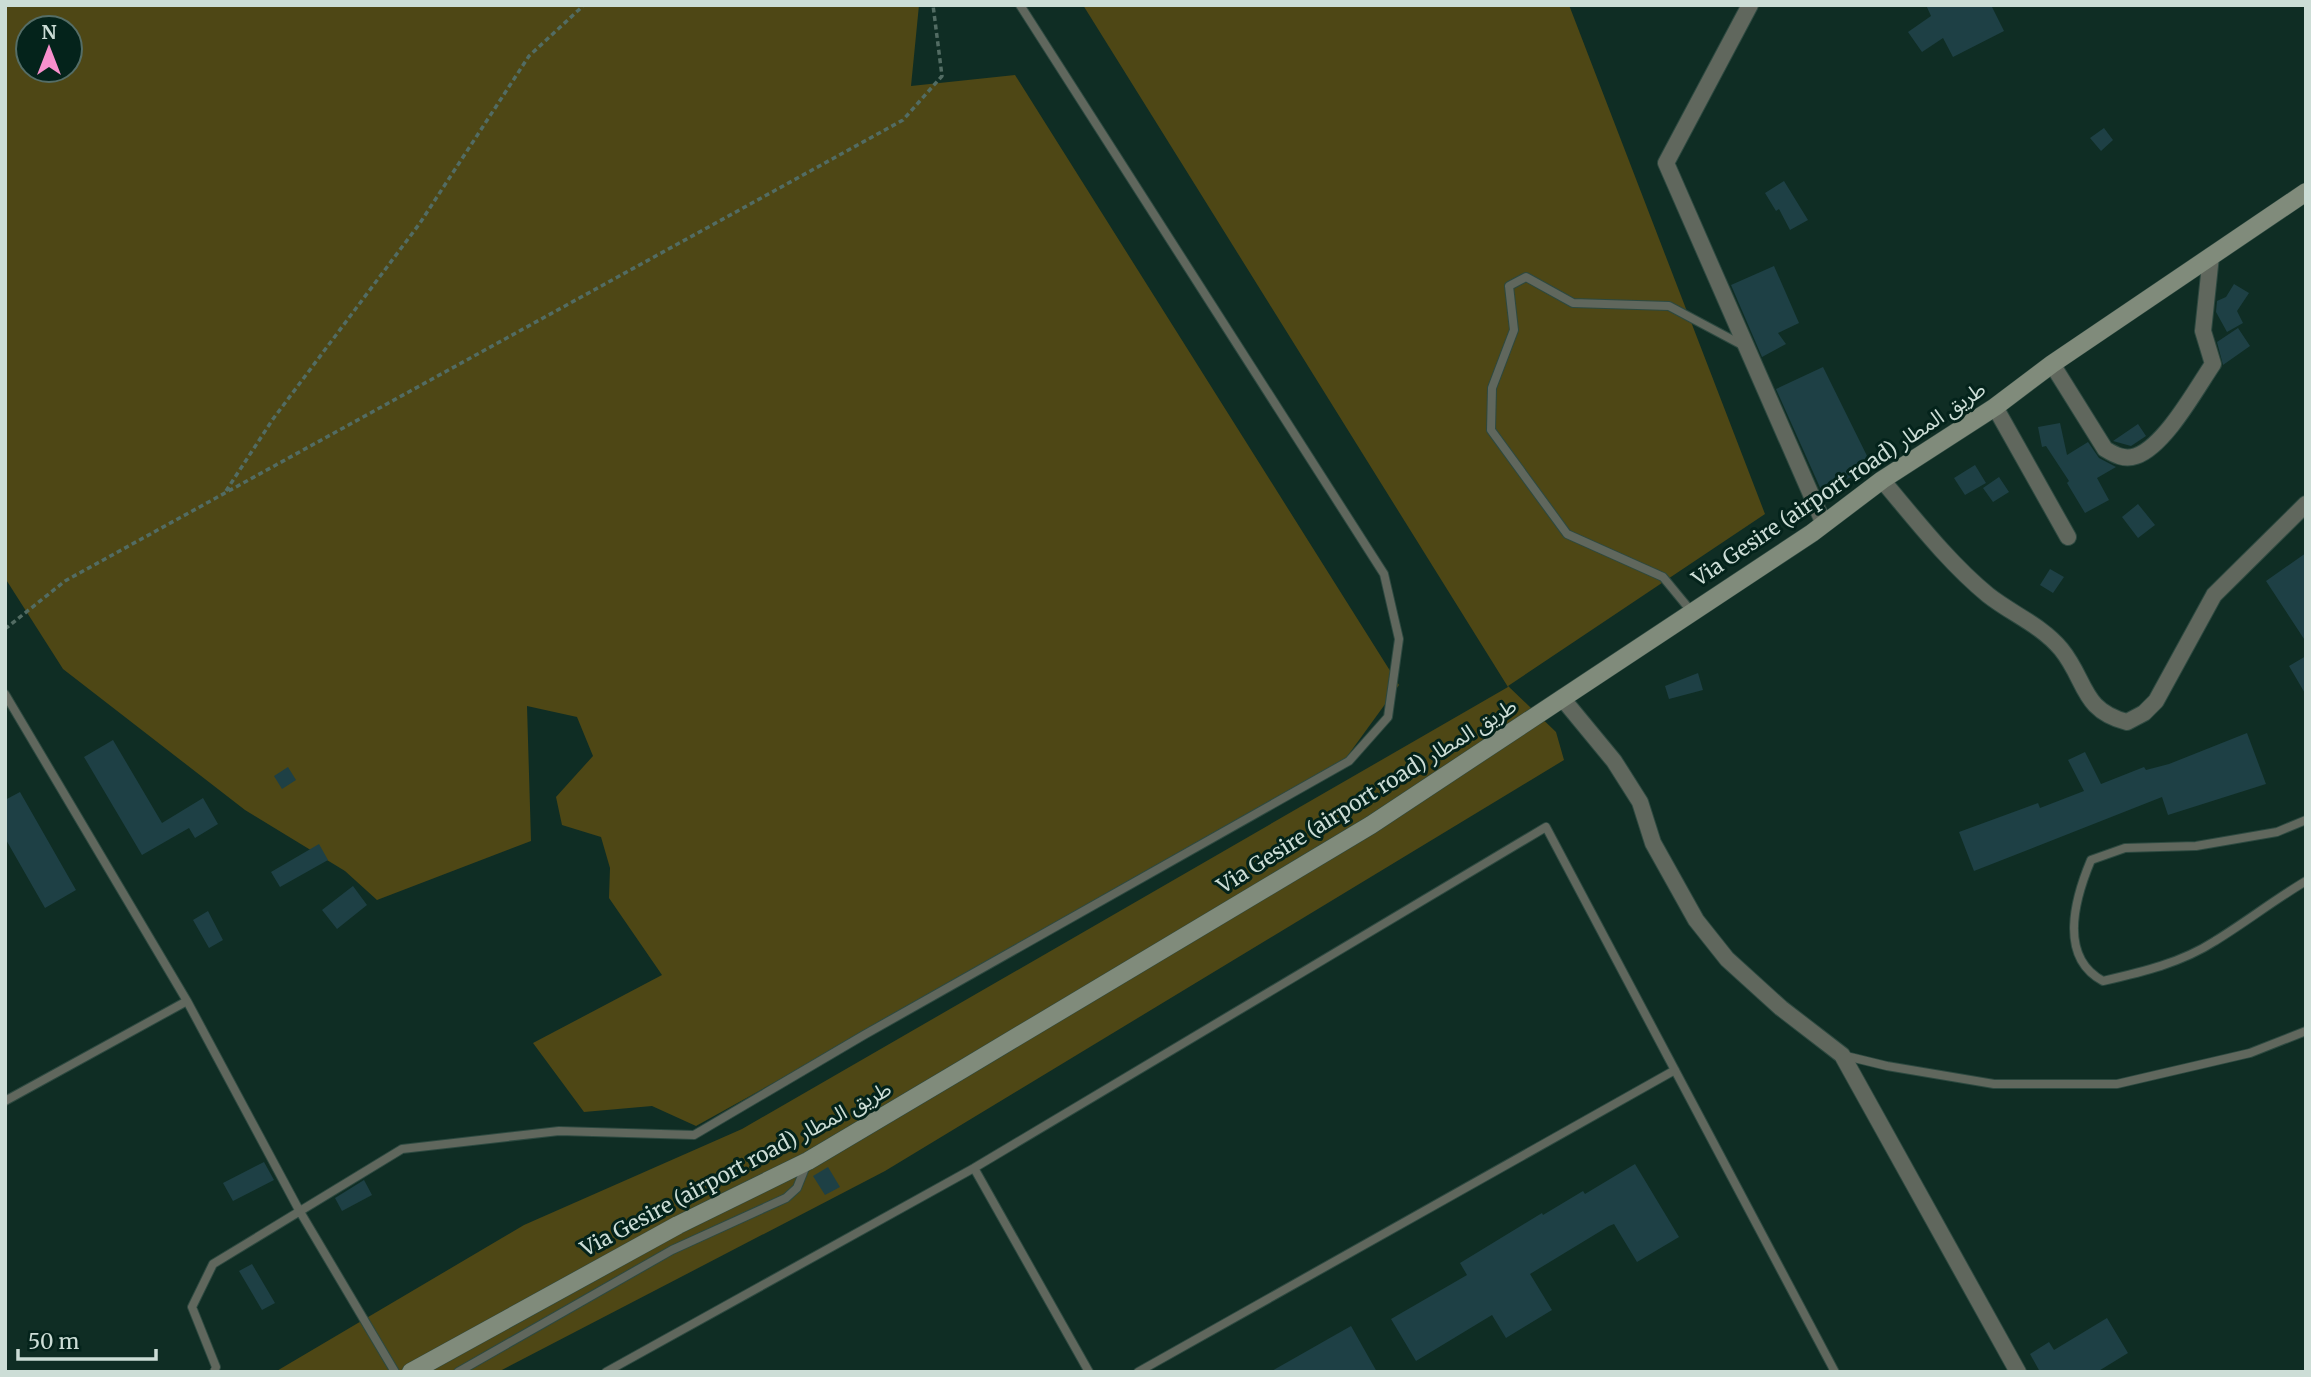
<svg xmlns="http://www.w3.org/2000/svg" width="2311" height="1377" font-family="Merriweather,'Noto Sans Arabic',serif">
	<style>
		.green { fill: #4e4715; fill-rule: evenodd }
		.building { fill: #1e4045 }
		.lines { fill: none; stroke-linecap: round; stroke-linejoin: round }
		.lane-casing { stroke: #2d4940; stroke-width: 10 }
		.street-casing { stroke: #2d4940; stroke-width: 18 }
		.secondary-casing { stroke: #2d4940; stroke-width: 19 }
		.path { stroke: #526c63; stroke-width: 3.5; stroke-dasharray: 5 3.5; stroke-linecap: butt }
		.lane { stroke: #60675d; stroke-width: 8 }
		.street { stroke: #60675d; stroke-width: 16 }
		.secondary { stroke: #808b7b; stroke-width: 18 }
		.labels { text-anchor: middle; stroke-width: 6; stroke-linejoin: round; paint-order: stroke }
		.street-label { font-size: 21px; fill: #ccddd6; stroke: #04231b }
	</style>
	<rect width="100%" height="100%" fill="#0f2d24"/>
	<path class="green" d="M5,5H919L911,86L1015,75L1399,685L1338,769L696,1126L652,1106L584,1112L533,1043L662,975L609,898L610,868L601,837L562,825L556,797L593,756L577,717L527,706L531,841L377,900L345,871L245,810L63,669L5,578ZM28,28H70V70H28Z
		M1083,5H1569L1765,514L1508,686L1556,732L1564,760L885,1171L498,1372H275L524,1225L742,1129L1508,687Z"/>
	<path class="building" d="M1926,5H1991L2004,31L1953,57L1943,38L1922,52L1908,32L1931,16Z
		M2104,128L2113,140L2101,151L2090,138Z
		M1784,181L1808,220L1790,230L1779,209L1776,211L1765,193Z
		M1774,266L1799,323L1778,333L1786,344L1762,357L1731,285Z
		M2234,284L2249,293L2237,311L2243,323L2227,332L2216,312L2217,301L2226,297Z
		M2238,328L2250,346L2223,365L2217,342Z
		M1823,367L1872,466L1822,492L1776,389Z
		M2060,423L2067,455L2088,442L2099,458L2116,467L2097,478L2109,500L2085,513L2067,483L2069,481L2046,446L2042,447L2038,427Z
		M2138,424L2146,436L2131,446L2113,441Z
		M1975,465L1986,483L1965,495L1954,478Z
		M1999,477L2009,492L1993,502L1983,488Z
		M2138,504L2155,525L2138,538L2122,517Z
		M2306,553V642L2266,581Z
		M2050,569L2064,577L2053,593L2040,585Z
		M2306,656V695L2289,666Z
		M1698,673L1703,690L1669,699L1665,686Z
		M2247,733L2266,784L2168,815L2162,797L1974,871L1959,832L2038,803L2040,808L2084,791L2068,760L2085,752L2101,784L2144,767L2146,770L2169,764Z
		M113,740L162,823L203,798L218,824L195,838L189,828L142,855L84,757Z
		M288,767L296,780L282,789L274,776Z
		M20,792L76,890L45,908L5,838V800Z
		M319,844L328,860L280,887L271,872Z
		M353,886L367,905L337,929L322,910Z
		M208,911L223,940L209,948L193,920Z
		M264,1162L274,1180L233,1201L223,1183Z
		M1635,1164L1679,1237L1637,1262L1614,1224L1609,1226L1530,1274L1552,1310L1506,1338L1492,1315L1416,1361L1391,1319L1467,1275L1460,1263L1542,1213L1543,1215L1583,1191L1585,1194Z
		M828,1167L840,1187L825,1195L813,1176Z
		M364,1180L372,1195L342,1211L335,1198Z
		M252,1264L275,1303L262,1310L239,1271Z
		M2107,1318L2128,1353L2097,1372H2040L2030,1354L2049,1342L2054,1350Z
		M1351,1326L1377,1372H1270Z"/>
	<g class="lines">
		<g class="lane-casing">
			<path id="lane" d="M1691,611L1663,577L1567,534L1491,430L1492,388L1514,330L1509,286L1526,277L1573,303L1669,306L1744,346
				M5,694L187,1001L299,1210L395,1372
				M2306,820L2277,832L2196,846L2125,848L2091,860C2075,898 2058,957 2103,981C2142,972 2181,963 2215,941C2246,922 2274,900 2306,881
				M1842,1055L1887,1066L1994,1084H2117L2250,1053L2306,1031
				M5,1101L187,1001
				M974,1168L1089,1372
				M214,1372L216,1367L192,1307L213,1264L402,1149L559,1131L694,1135L864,1035L1349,761L1388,717L1399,639L1384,574L1020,5
				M458,1372L672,1250L786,1198L797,1188L807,1163
				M606,1372L974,1168L1546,827L1835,1372
				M1138,1372L1675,1070"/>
		</g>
		<g class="street-casing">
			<path id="street" d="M1750,5L1666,163L1824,524
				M2052,364L2105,449C2115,455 2124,460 2136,456C2165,446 2196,389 2213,364L2203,331L2211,256
				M1995,407L2068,537
				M1882,480C1915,519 1948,562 1988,595C2012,614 2041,625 2061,649C2087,681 2081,710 2127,722L2144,713L2156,701L2214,595L2306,504
				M1562,698L1614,761L1640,802L1653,843L1696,920L1727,959L1781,1008L1842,1055L2018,1372"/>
		</g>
		<g class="secondary-casing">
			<path id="secondary" d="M411,1372L678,1225L808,1161L963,1069L1371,825L1812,533L1882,480L1995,407L2052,364L2306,192"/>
		</g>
		<path class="path" d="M226,491L273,419L420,223L529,56L584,5
			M5,629L65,581L903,120L942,76L933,5"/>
		<use href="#lane" class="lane"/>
		<use href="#street" class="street"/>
		<use href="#secondary" class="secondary"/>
	</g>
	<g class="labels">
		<g class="street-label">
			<text transform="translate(1839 484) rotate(-34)" y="7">Via Gesire (airport road) طريق المطار</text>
			<text transform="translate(1367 796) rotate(-32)" y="7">Via Gesire (airport road) طريق المطار</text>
			<text transform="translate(736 1169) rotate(-28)" y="7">Via Gesire (airport road) طريق المطار</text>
		</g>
	</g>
	<rect width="2311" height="1377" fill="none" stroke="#ccddd6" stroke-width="14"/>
	<g transform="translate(49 49)"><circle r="33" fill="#04231b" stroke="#546d66" stroke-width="2"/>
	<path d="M0-5L12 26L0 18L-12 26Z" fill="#f890cd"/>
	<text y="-10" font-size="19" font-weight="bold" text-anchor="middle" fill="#ccddd6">N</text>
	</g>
	<path d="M18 1349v10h138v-10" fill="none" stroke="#ccddd6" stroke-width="3.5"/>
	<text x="28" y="1349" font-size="21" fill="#ccddd6" stroke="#04231b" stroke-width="5" paint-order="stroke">50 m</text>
</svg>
